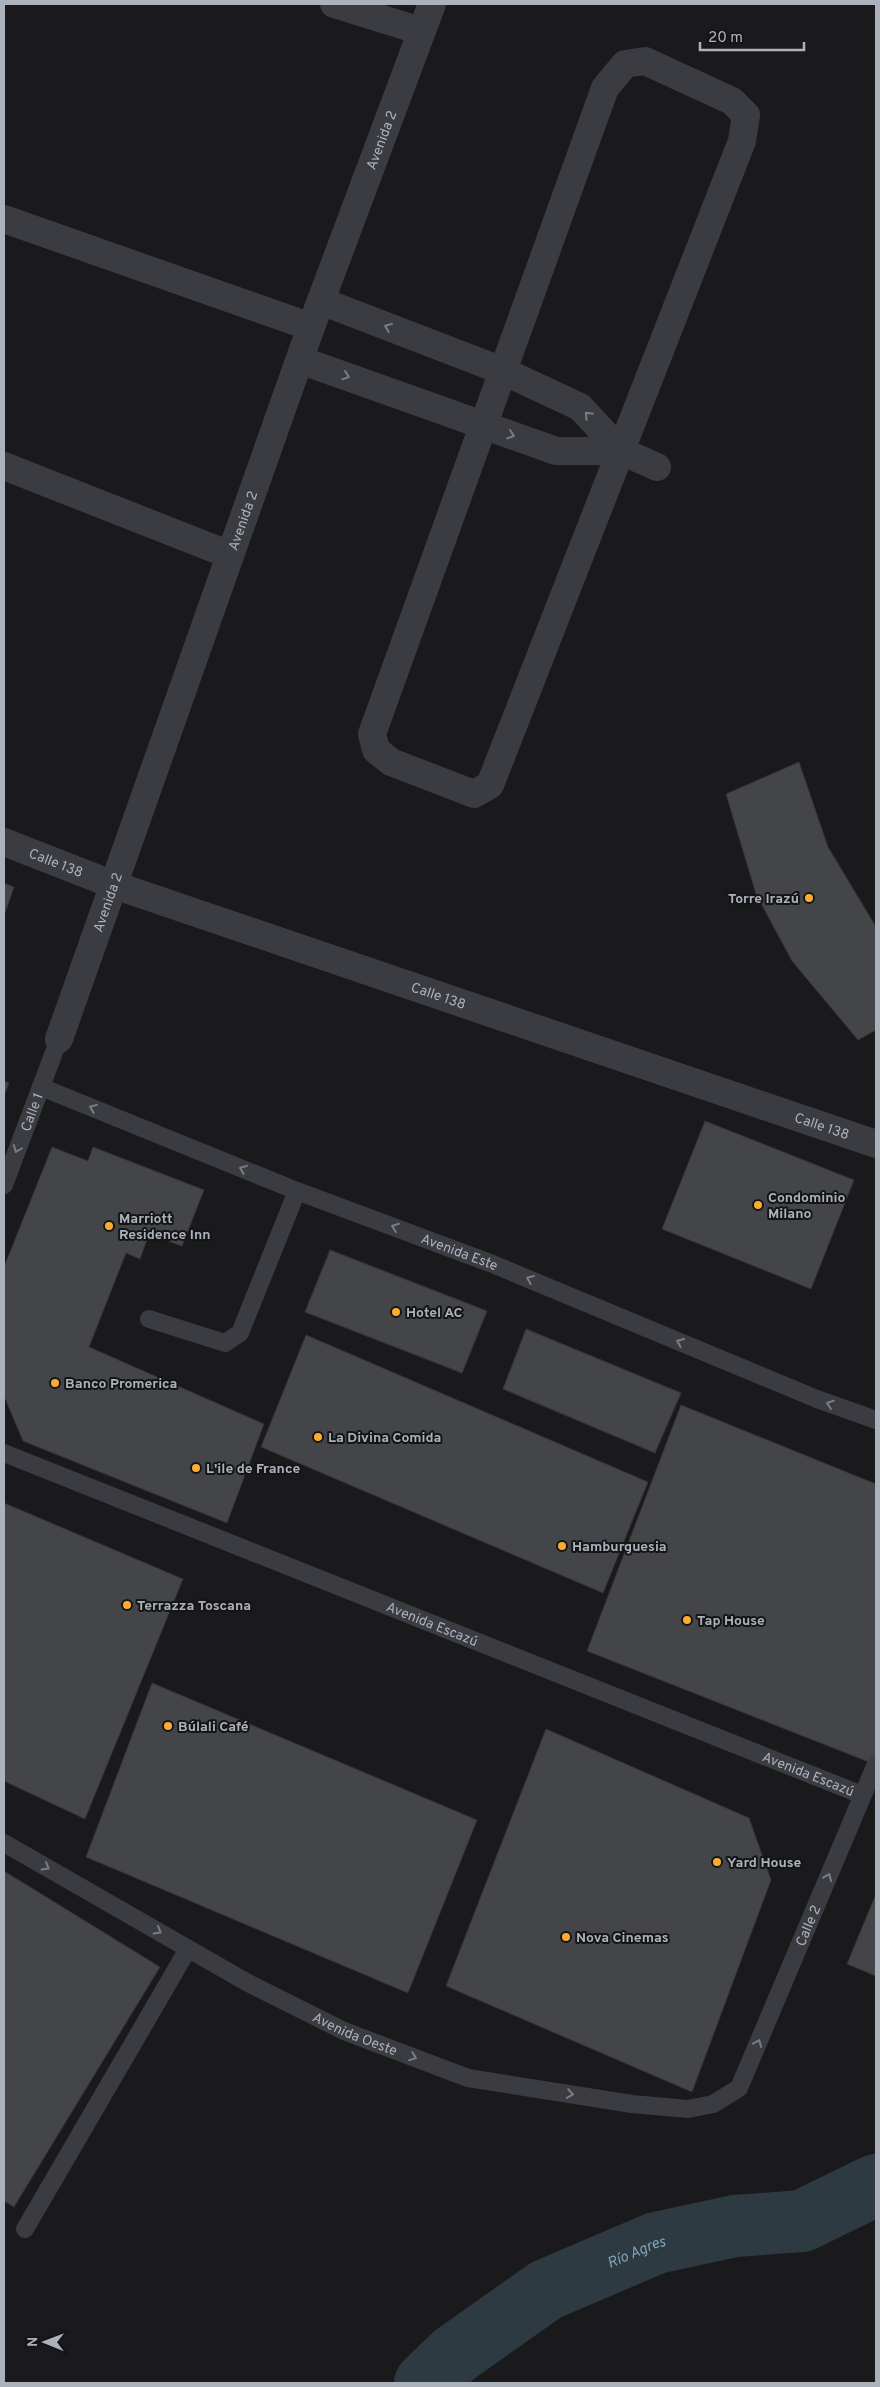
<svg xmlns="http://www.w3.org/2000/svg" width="880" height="2387" font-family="Overpass,sans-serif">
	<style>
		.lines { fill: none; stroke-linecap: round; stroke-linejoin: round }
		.river { stroke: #2e3a41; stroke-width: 62 }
		.building { fill: #444549; stroke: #343438 }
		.lane { stroke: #3a3c41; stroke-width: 18 }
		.street { stroke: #3a3c41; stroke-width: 28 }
		.oneway { stroke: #797d85 }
		.poi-dot { fill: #fcac32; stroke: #151517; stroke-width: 2 }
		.labels { text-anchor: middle; stroke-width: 4; stroke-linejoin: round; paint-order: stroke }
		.street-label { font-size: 14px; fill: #acb2bc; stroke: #151517 }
		.poi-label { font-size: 14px; font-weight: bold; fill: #acb2bc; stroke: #151517; text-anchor: start }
		.water-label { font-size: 15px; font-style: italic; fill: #81a2b8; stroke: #151517 }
	</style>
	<rect width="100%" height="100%" fill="#1a1a1c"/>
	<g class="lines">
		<path class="river" id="s1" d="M425,2383L454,2355L546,2290L656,2243L735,2226L802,2221L876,2185"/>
	</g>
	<path class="building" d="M799,762L828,847L876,927V1030L858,1040L792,961L756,894L726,794Z
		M4,883L14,887L4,916Z
		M4,1081L9,1083L4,1096Z
		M705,1121L854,1180L811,1289L662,1229Z
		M52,1147L88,1161L93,1147L204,1190L182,1246L149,1234L140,1259L126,1253L89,1347L264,1424L227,1523L23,1441L4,1396V1267Z
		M330,1250L487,1311L462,1373L305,1312Z
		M330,1250L487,1311L462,1373L305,1312Z
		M526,1329L681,1393L655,1453L503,1389Z
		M526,1329L681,1393L655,1453L503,1389Z
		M306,1335L648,1482L603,1593L261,1447Z
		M681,1405L876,1484V1758L874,1764L587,1651Z
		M4,1503L183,1579L85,1819L4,1781Z
		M152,1683L477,1820L408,1993L86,1857Z
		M546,1729L749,1818L771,1880L692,2092L446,1986Z
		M4,1871L160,1967L14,2207L4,2201Z
		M876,1894V1976L847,1964Z"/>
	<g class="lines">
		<g class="lane">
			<path id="s2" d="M41,1087L297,1191L490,1263L817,1399L876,1420"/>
			<path id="s3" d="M4,1185L59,1039"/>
			<path d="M149,1319L225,1343L240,1333L297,1191"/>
			<path id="s4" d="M4,1453L862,1795"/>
			<path id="s5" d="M4,1843L248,1983L344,2031L468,2078L632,2104L688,2109L713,2104L739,2088L876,1764"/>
			<path d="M25,2229L188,1949"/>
		</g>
		<g class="street">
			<path d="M334,4L421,31"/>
			<path d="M645,61L732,101L746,115L742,141L490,785L474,794L391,762L376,750L372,734L605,88L625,64Z"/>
			<path d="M4,219L311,327"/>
			<path d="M321,301L503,371L580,407L621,451"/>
			<path d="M300,360L556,451H621L657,467"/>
			<path d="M4,466L230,555"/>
			<path id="s6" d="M4,842L114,885L876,1144"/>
			<path id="s7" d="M59,1039L311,327L432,4"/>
		</g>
	</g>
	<defs><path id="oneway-chevron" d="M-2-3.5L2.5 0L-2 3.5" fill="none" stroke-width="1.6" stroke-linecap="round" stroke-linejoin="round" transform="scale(1.25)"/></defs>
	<g class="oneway">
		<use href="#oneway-chevron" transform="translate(388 327) rotate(-158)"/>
		<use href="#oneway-chevron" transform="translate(346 376) rotate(19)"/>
		<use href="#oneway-chevron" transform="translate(588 415) rotate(-133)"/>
		<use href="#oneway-chevron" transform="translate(511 435) rotate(19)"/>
		<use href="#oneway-chevron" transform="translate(93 1108) rotate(-158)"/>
		<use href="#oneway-chevron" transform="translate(17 1149) rotate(111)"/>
		<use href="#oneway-chevron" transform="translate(243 1169) rotate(-158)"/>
		<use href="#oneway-chevron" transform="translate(395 1227) rotate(-160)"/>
		<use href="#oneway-chevron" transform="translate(530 1279) rotate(-157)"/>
		<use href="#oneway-chevron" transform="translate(680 1342) rotate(-157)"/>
		<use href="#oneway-chevron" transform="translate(830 1404) rotate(-161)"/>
		<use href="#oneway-chevron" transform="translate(46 1867) rotate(30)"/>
		<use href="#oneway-chevron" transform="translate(828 1877) rotate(-67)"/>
		<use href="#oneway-chevron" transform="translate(158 1931) rotate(30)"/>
		<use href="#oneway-chevron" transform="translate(758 2043) rotate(-67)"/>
		<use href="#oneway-chevron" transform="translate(413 2057) rotate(21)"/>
		<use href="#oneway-chevron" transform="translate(570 2094) rotate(9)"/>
	</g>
	<g class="poi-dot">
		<circle cx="809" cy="898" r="5"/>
		<circle cx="758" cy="1205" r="5"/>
		<circle cx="109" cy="1226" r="5"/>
		<circle cx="396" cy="1312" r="5"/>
		<circle cx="55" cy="1383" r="5"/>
		<circle cx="318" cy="1437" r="5"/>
		<circle cx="196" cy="1468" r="5"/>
		<circle cx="562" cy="1546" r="5"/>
		<circle cx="127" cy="1605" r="5"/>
		<circle cx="687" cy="1620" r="5"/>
		<circle cx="168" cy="1726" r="5"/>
		<circle cx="717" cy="1862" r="5"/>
		<circle cx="566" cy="1937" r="5"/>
	</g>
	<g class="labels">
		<g class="street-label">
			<text dy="5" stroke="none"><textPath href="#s7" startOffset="955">Avenida 2</textPath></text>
			<text dy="5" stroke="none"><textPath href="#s7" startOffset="550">Avenida 2</textPath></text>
			<text dy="5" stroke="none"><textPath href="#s6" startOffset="56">Calle 138</textPath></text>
			<text dy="5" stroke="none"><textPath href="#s7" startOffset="145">Avenida 2</textPath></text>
			<text dy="5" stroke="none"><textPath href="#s6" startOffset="461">Calle 138</textPath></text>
			<text dy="5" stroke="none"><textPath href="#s3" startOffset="78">Calle 1</textPath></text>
			<text dy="5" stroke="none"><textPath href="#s6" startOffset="866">Calle 138</textPath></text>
			<text dy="5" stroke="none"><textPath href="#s2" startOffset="450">Avenida Este</textPath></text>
			<text dy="5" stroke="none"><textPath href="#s4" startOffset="461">Avenida Escazú</textPath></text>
			<text dy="5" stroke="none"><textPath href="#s4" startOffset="866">Avenida Escazú</textPath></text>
			<text dy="5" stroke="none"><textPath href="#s5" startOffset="976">Calle 2</textPath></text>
			<text dy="5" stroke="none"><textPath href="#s5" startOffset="400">Avenida Oeste</textPath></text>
		</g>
		<g class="poi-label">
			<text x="799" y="903" text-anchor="end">Torre Irazú</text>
			<text x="768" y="1202">Condominio<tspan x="768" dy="16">Milano</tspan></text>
			<text x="119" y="1223">Marriott<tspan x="119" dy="16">Residence Inn</tspan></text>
			<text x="406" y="1317">Hotel AC</text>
			<text x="65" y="1388">Banco Promerica</text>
			<text x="328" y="1442">La Divina Comida</text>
			<text x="206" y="1473">L'ile de France</text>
			<text x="572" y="1551">Hamburguesia</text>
			<text x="137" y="1610">Terrazza Toscana</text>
			<text x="697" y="1625">Tap House</text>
			<text x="178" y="1731">Búlali Café</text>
			<text x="727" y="1867">Yard House</text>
			<text x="576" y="1942">Nova Cinemas</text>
		</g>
		<g class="water-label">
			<text dy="5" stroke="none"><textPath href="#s1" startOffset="251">Río Agres</textPath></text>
		</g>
	</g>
	<rect width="880" height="2387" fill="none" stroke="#acb2bc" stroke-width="10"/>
	<g transform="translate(45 2342) rotate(271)" stroke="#151517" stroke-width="4" paint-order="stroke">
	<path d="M0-4L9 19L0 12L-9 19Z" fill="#acb2bc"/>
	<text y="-8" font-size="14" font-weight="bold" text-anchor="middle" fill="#acb2bc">N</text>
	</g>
	<path d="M700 42v8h104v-8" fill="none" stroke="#acb2bc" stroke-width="2.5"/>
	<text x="708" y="42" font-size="15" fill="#acb2bc" stroke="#151517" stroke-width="4" paint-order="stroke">20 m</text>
</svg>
